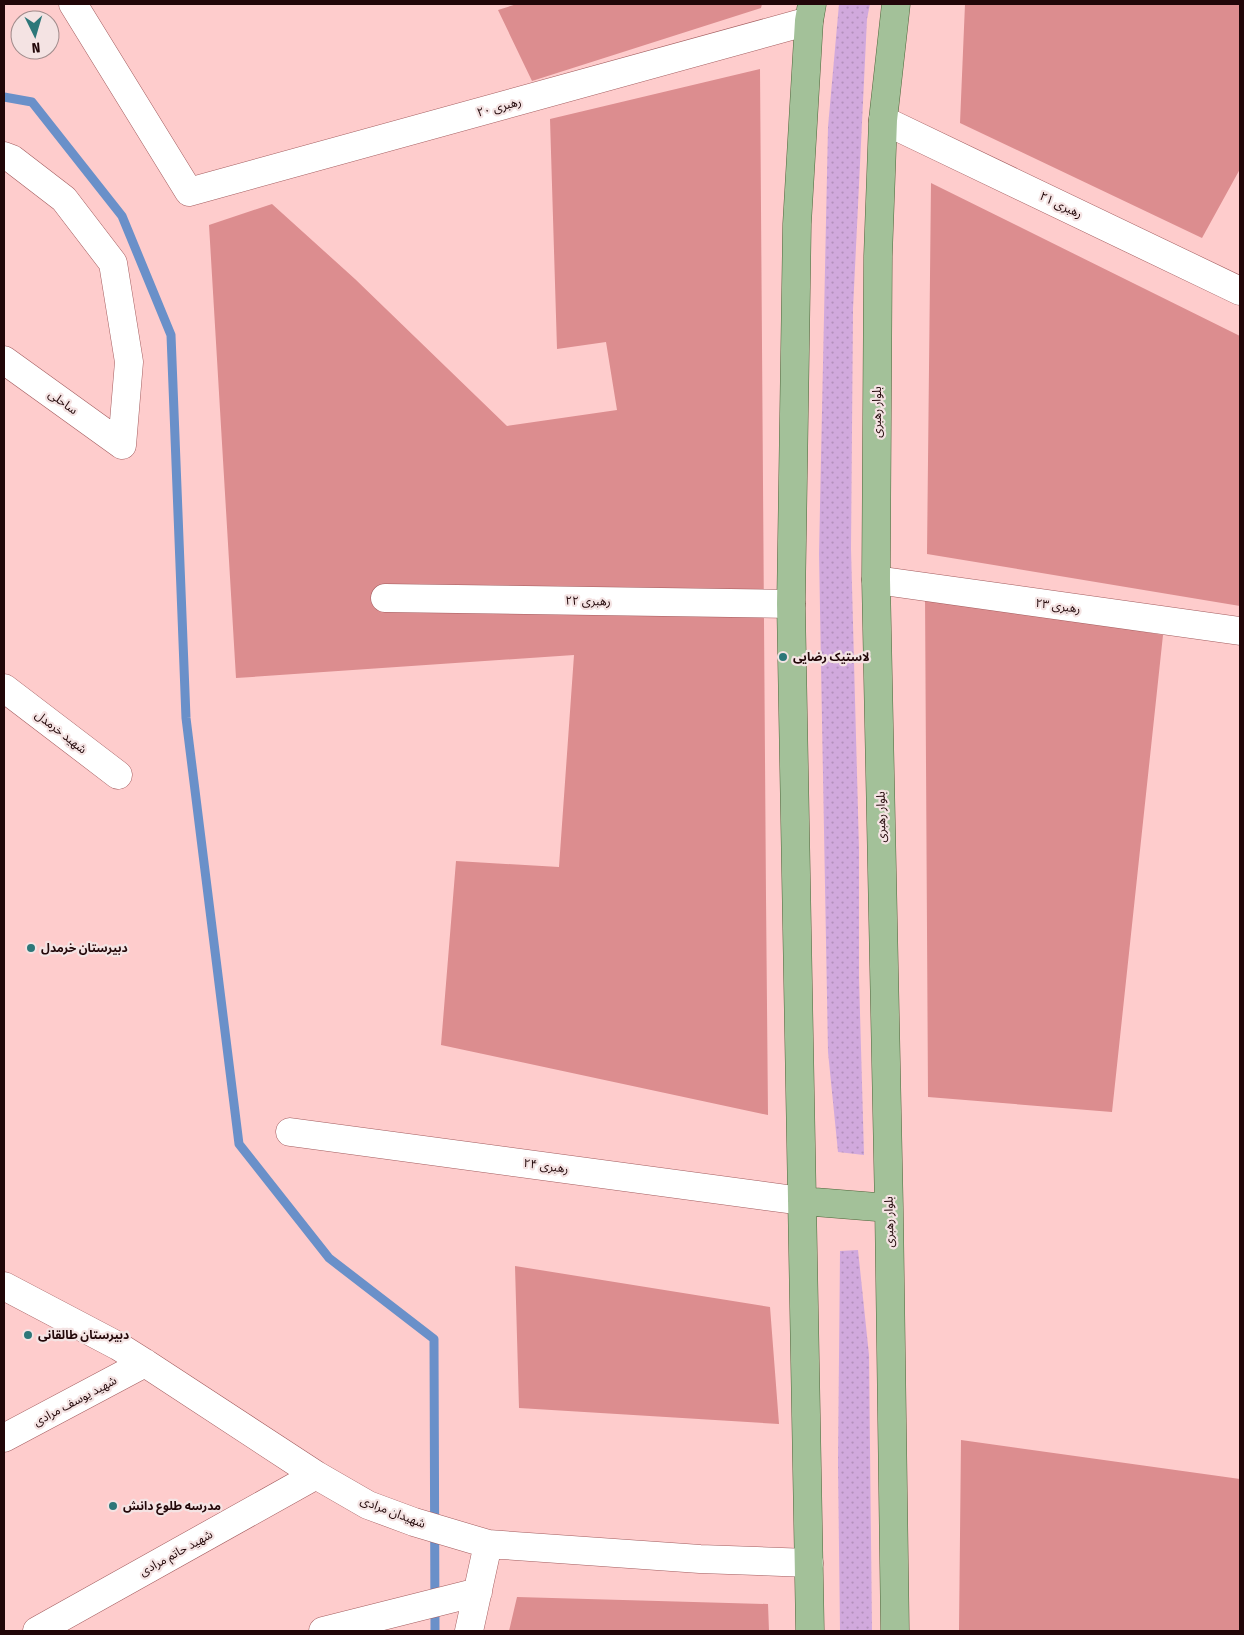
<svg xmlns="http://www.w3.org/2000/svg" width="1244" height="1635" font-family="'Fira Sans Condensed','Noto Sans Arabic',sans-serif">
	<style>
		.grass { fill: url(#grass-dots) }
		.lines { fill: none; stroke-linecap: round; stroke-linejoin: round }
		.stream { stroke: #6a90c9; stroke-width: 9 }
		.building { fill: #dc8d8f }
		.minor-casing { stroke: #a35c5e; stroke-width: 29 }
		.major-casing { stroke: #4e653a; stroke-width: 29 }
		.minor { stroke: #fff; stroke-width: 28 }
		.major { stroke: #a3c199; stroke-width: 28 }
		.poi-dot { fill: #2d7779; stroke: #f4e3e3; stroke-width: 2 }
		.labels { text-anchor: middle; stroke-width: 4.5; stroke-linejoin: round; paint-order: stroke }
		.street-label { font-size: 12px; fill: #210608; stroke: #f4e3e3 }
		.poi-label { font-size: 12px; font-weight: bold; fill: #210608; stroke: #f4e3e3; text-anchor: start }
	</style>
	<defs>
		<pattern id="grass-dots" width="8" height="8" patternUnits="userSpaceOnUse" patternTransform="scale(1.25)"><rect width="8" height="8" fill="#d1a9dd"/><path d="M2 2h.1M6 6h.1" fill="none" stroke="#b390bc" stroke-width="1.8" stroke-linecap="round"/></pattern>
	</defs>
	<rect width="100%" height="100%" fill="#fecccc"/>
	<path class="grass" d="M839,4H870L867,19L853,309L851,549L859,849V977L864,1155L838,1152L828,1052L819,554L828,127Z
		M858,1250L869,1355L872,1631H840L838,1463L840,1251Z"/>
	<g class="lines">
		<path class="stream" d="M4,97L32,102L122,216L171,335L186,718L239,1144L329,1258L434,1339L435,1631"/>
	</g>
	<path class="building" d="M517,4H762L761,8L532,81L498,10Z
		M965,4H1240V169L1202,238L960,123Z
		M760,69L766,897L768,1115L441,1045L456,861L559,867L574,655L236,678L209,225L272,204L355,279L507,426L617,410L606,342L557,349L550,119Z
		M931,183L1240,336V606L927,554Z
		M925,594L1163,635L1112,1112L928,1097Z
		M515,1266L770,1307L779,1424L519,1408Z
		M961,1440L1240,1479V1631H959Z
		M517,1597L768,1604L769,1631H509Z"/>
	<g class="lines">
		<g class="minor-casing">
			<path id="minor" d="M73,4L189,192L809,21
				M883,120L1240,291
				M4,156L12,159L64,199L113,263L129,362L122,445
				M4,360L122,445
				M876,580L1240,631
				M385,598L791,604
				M4,688L118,775
				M290,1132L802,1201
				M4,1286L118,1346L145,1363L316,1475L368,1505L414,1522L488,1544L700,1559L809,1563
				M4,1438L145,1363
				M37,1631L316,1475
				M323,1631L478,1592
				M469,1631L488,1544"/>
		</g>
		<g class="major-casing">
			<path id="major" d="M802,1201L889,1208
				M810,1631L791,604L797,224L809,21L812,4
				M895,1631L889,1208L876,580L878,256L883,120L896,4"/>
		</g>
		<use href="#minor" class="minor"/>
		<use href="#major" class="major"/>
	</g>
	<g class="poi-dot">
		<circle cx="783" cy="657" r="5"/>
		<circle cx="31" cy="948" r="5"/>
		<circle cx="28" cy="1335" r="5"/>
		<circle cx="113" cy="1506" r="5"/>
	</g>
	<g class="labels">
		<g class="street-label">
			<text transform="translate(499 107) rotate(-15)" y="4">رهبری ۲۰</text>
			<text transform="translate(1061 205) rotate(26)" y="4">رهبری ۲۱</text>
			<text transform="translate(63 402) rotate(36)" y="4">ساحلی</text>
			<text transform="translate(877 412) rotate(-90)" y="4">بلوار رهبری</text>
			<text transform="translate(588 601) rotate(1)" y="4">رهبری ۲۲</text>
			<text transform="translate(1058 606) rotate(8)" y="4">رهبری ۲۳</text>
			<text transform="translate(61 732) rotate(38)" y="4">شهید خرمدل</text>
			<text transform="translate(881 817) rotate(-91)" y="4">بلوار رهبری</text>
			<text transform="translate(546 1166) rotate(8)" y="4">رهبری ۲۴</text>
			<text transform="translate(889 1222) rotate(-91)" y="4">بلوار رهبری</text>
			<text transform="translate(75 1401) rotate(-28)" y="4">شهید یوسف مرادی</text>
			<text transform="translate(393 1512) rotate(21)" y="4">شهیدان مرادی</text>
			<text transform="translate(176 1553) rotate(-29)" y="4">شهید حاتم مرادی</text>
		</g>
		<g class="poi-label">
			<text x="793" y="661">لاستیک رضایی</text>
			<text x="41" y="952">دبیرستان خرمدل</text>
			<text x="38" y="1339">دبیرستان طالقانی</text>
			<text x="123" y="1510">مدرسه طلوع دانش</text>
		</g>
	</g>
	<rect width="1244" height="1635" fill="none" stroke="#210608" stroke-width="10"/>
	<g transform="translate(35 35) rotate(175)"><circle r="24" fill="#f4e3e3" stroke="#a08b8b"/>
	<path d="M0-4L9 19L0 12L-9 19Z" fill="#2d7779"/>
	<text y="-8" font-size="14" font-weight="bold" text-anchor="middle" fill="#210608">N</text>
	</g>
</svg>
